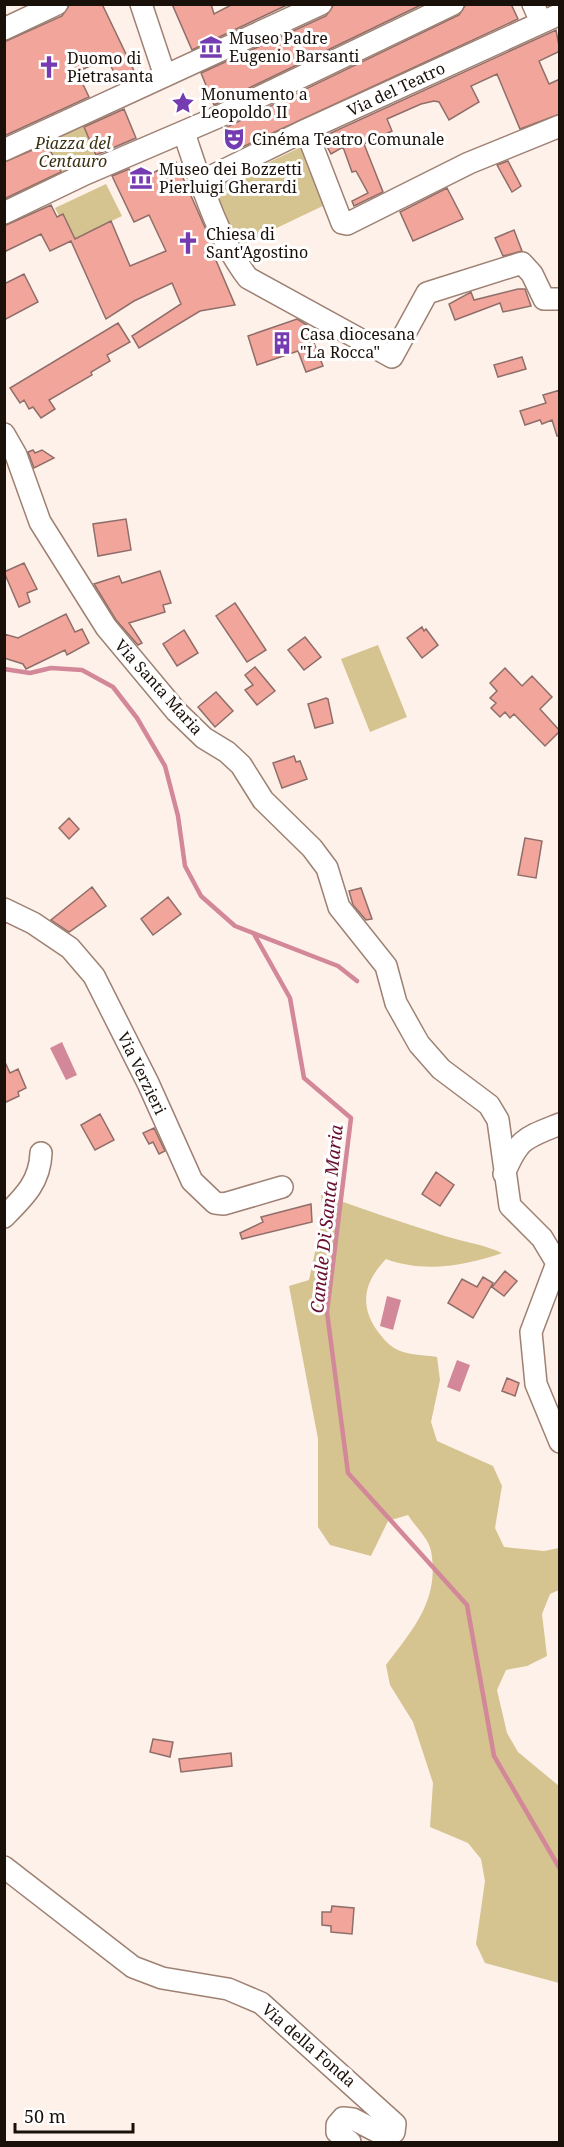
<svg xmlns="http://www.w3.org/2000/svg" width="564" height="2147" font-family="'Noto Serif',serif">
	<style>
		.green { fill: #d5c390 }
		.water { fill: #d28898 }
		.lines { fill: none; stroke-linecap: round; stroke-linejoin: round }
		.stream { stroke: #d28898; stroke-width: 4.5 }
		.building { fill: #f2a59b; stroke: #8f6e69; stroke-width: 1.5 }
		.minor-casing { stroke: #9e8172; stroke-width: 24 }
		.minor { stroke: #fff; stroke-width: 21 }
		.labels { text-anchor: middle; stroke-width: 6; stroke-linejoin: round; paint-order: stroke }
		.poi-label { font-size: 16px; fill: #1a100a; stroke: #fff; text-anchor: start }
		.street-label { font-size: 16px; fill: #1a100a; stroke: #fff }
		.park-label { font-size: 16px; font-style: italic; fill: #3c3112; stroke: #fff }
		.water-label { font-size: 18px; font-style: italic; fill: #69102f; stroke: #fff }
	</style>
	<rect width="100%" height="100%" fill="#fef1ea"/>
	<path class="green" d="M82,123L100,164L64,180L45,140Z
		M303,146L327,204L239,246L213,189Z
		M106,184L122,216L72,240L63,214L59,216L55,208Z
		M378,645L407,717L370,732L341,659Z
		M321,1194C362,1209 403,1223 445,1236C464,1242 483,1244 502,1253C465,1266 423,1273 386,1259C365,1281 359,1303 376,1329C381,1336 388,1345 396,1349C406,1355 425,1355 437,1357L440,1380L431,1422L437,1441L493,1466L502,1486L495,1528L504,1547L544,1551L559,1548V1590L550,1594L542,1614L547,1656L527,1666L506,1670L497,1690L507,1733L518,1752L559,1786V1983L485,1963L476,1944L485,1881L481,1859L468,1843L430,1827L433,1783L413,1722L390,1685L386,1665C413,1629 440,1600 431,1551C429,1539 414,1525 408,1515L388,1521L371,1556L330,1545L318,1527V1439L289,1286L309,1280L323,1215Z"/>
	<path class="water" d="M62,1042L77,1075L66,1080L50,1048Z
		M387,1296L401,1300L393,1330L380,1326Z
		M457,1360L470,1365L460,1392L447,1387Z"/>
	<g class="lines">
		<path class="stream" d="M4,669L30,673L51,668L82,670L113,687L137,718L165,766L178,816L185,866L201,896L235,926L338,966L357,981
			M254,934L290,998L304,1078L351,1118L327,1312L348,1473L467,1605L494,1756L560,1869"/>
	</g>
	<path class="building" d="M70,4H102L136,75L119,83L107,58L77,72L89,97L4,136V42L62,16Z
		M172,4H211L214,14L233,4H289L192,50Z
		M334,4H423L214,105L201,73L326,16Z
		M466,4H511L518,19L236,150L225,128L459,15Z
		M556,30L560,51L539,61L549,84L560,79V114L520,129L497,74L471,86L479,102L449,120L439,102L434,101L421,104L387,119L392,131L364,144L383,192L354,206L352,201L368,193L356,171L352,172L343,147L331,154L322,137Z
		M124,109L136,138L96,155L84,127Z
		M47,144L61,172L4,199V162Z
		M508,161L521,186L512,192L497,165Z
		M176,162L215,250L212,251L235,305L200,311L139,348L132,336L181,304L172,283L134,301L106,319L71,241L50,251L41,234L4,252V226L51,205L57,217L63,214L75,239L111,221L130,266L166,251L149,215L134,222L112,176L129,169L135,181Z
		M447,188L463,219L413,241L400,212Z
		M514,230L522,251L503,256L495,238Z
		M24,274L38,302L4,320V284Z
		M518,289H525L531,306L503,312L500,303L455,320L449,304L471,292L474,300Z
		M297,319L307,325L323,366L306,372L298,351L257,365L248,336Z
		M118,323L130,342L107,355L110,361L91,372L92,375L49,400L55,409L41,418L33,407L29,409L24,400L20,403L10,388Z
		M522,357L526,369L498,377L494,365Z
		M560,390V435L557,436L552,420L542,424L540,420L525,425L520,411L546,403L543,395Z
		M33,450L35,453L42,450L54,458L34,468L28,452Z
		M126,519L131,550L98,556L93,524Z
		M24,563L37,589L27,593L30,602L19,607L4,572Z
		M160,571L171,603L163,605L165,612L129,623L142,643L138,645L116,620L94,584L119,576L122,583Z
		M235,603L266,650L247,662L216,616Z
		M66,614L75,632L82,629L89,643L67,655L65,650L26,669L23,664L4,658V634L18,638Z
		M422,627L424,631L426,629L438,645L422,658L407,638Z
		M184,630L198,653L177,666L163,644Z
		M305,637L321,657L304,670L288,650Z
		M255,667L275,691L257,705L245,690L253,685L245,675Z
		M505,668L522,686L532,676L552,697L540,709L560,731L545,746L514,714L510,718L505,712L500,717L491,708L496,703L490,698L497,691L490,683Z
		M216,692L233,711L215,727L198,707Z
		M326,698L328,699L333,723L315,728L308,704Z
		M294,756L296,762L300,761L307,779L282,788L273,763Z
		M69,818L79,829L69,839L59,828Z
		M525,838L542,841L536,878L518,875Z
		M92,887L106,906L69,932L51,920Z
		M361,888L372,919L366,920L353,905L349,891Z
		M168,897L181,914L153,935L141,919Z
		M4,1060L10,1073L18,1069L26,1088L18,1092L19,1096L4,1103Z
		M100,1114L114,1140L95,1150L81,1125Z
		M154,1128L165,1151L159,1154L153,1142L149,1144L143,1133Z
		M436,1172L454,1185L440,1206L422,1194Z
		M311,1204L312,1222L242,1239L240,1233L263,1222L261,1217Z
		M505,1271L517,1281L504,1296L492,1287Z
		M483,1277L493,1283L473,1318L448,1303L462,1279L477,1287Z
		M507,1378L519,1383L515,1396L502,1391Z
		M153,1739L173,1742L170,1757L150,1752Z
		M231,1753L232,1766L181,1772L179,1759Z
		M332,1906L354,1908L352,1934L331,1932V1926L322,1925V1912H331Z"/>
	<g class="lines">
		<g class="minor-casing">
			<path id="minor" d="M141,4L165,76
				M533,4L541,22
				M4,29L57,4
				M306,130L342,223L347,224L469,163L560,126
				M184,133C200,180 217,238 248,278L392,357L427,293L522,263L532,274L544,299H560
				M4,150L321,4
				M200,182L306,130L560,14
				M4,213L85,174L218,117L453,4
				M4,434L16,455L40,522L106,627L176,711L204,738L227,752L241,765L263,800L312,848L327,868L339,907L386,966L396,1003L419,1044L441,1069L489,1105L498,1120L510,1206L542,1238L557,1263L531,1332L536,1384L560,1442
				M4,909L33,923L70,948L94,976L148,1083L192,1181L215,1203L224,1204L282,1187
				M504,1174C519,1138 525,1138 560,1124
				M4,1217C24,1197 40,1182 41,1153
				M4,1867L133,1967L162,1978L228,1989L261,2003L395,2124L394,2132L386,2136L353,2119L343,2118L337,2125V2132L350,2142"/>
		</g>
		<use href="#minor" class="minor"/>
	</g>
	<defs>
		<g id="museum-bare" transform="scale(1.8)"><path d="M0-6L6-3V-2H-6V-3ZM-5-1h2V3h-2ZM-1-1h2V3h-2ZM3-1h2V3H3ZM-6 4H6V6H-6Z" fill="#753bb1" stroke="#fff" stroke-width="2.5" paint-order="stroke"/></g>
		<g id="church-bare" transform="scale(1.8)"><path d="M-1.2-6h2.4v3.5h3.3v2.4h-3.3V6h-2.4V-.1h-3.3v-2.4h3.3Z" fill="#753bb1" stroke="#fff" stroke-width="2.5" paint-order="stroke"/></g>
		<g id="sight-bare" transform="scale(1.8)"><path d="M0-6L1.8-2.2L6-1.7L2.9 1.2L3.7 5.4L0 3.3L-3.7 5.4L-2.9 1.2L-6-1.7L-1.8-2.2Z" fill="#753bb1" stroke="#fff" stroke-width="2.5" paint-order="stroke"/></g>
		<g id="theatre-bare" transform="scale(1.8)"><path d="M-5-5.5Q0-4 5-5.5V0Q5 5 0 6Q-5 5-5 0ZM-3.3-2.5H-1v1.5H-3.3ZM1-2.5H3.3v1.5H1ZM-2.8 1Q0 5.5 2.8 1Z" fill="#753bb1" stroke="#fff" stroke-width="2.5" paint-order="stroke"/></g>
		<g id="building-bare" transform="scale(1.8)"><path d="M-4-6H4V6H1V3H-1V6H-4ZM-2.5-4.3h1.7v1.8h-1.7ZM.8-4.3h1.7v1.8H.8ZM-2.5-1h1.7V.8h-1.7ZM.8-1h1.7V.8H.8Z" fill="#753bb1" stroke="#fff" stroke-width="2.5" paint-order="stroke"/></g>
	</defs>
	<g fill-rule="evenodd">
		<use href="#museum-bare" x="211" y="47"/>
		<use href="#church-bare" x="49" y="67"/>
		<use href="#sight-bare" x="183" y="103"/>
		<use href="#theatre-bare" x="234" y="139"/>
		<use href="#museum-bare" x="141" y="178"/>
		<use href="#church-bare" x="188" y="243"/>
		<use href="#building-bare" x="282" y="343"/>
	</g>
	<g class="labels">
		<g class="poi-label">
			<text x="229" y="44">Museo Padre<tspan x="229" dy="18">Eugenio Barsanti</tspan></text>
			<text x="67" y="64">Duomo di<tspan x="67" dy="18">Pietrasanta</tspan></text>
			<text x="201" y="100">Monumento a<tspan x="201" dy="18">Leopoldo II</tspan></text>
			<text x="252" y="145">Cinéma Teatro Comunale</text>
			<text x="159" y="175">Museo dei Bozzetti<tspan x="159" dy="18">Pierluigi Gherardi</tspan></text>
			<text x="206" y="240">Chiesa di<tspan x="206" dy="18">Sant'Agostino</tspan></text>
			<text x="300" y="340">Casa diocesana<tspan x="300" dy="18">"La Rocca"</tspan></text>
		</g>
		<g class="street-label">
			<text transform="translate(396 89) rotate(-25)" y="6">Via del Teatro</text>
			<text transform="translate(159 687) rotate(48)" y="6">Via Santa Maria</text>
			<text transform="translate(142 1073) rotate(64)" y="6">Via Verzieri</text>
			<text transform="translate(309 2045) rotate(41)" y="6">Via della Fonda</text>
		</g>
		<g class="park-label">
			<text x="73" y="149">Piazza del<tspan x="73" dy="18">Centauro</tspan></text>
		</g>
		<g class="water-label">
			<text transform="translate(327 1219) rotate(-84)" y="6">Canale Di Santa Maria</text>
		</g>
	</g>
	<rect width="564" height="2147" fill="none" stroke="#1a100a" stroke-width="12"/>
	<path d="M15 2123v9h118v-9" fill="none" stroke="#1a100a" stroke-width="3"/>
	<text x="24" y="2123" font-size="18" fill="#1a100a" stroke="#ffffff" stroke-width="4.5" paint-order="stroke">50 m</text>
</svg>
